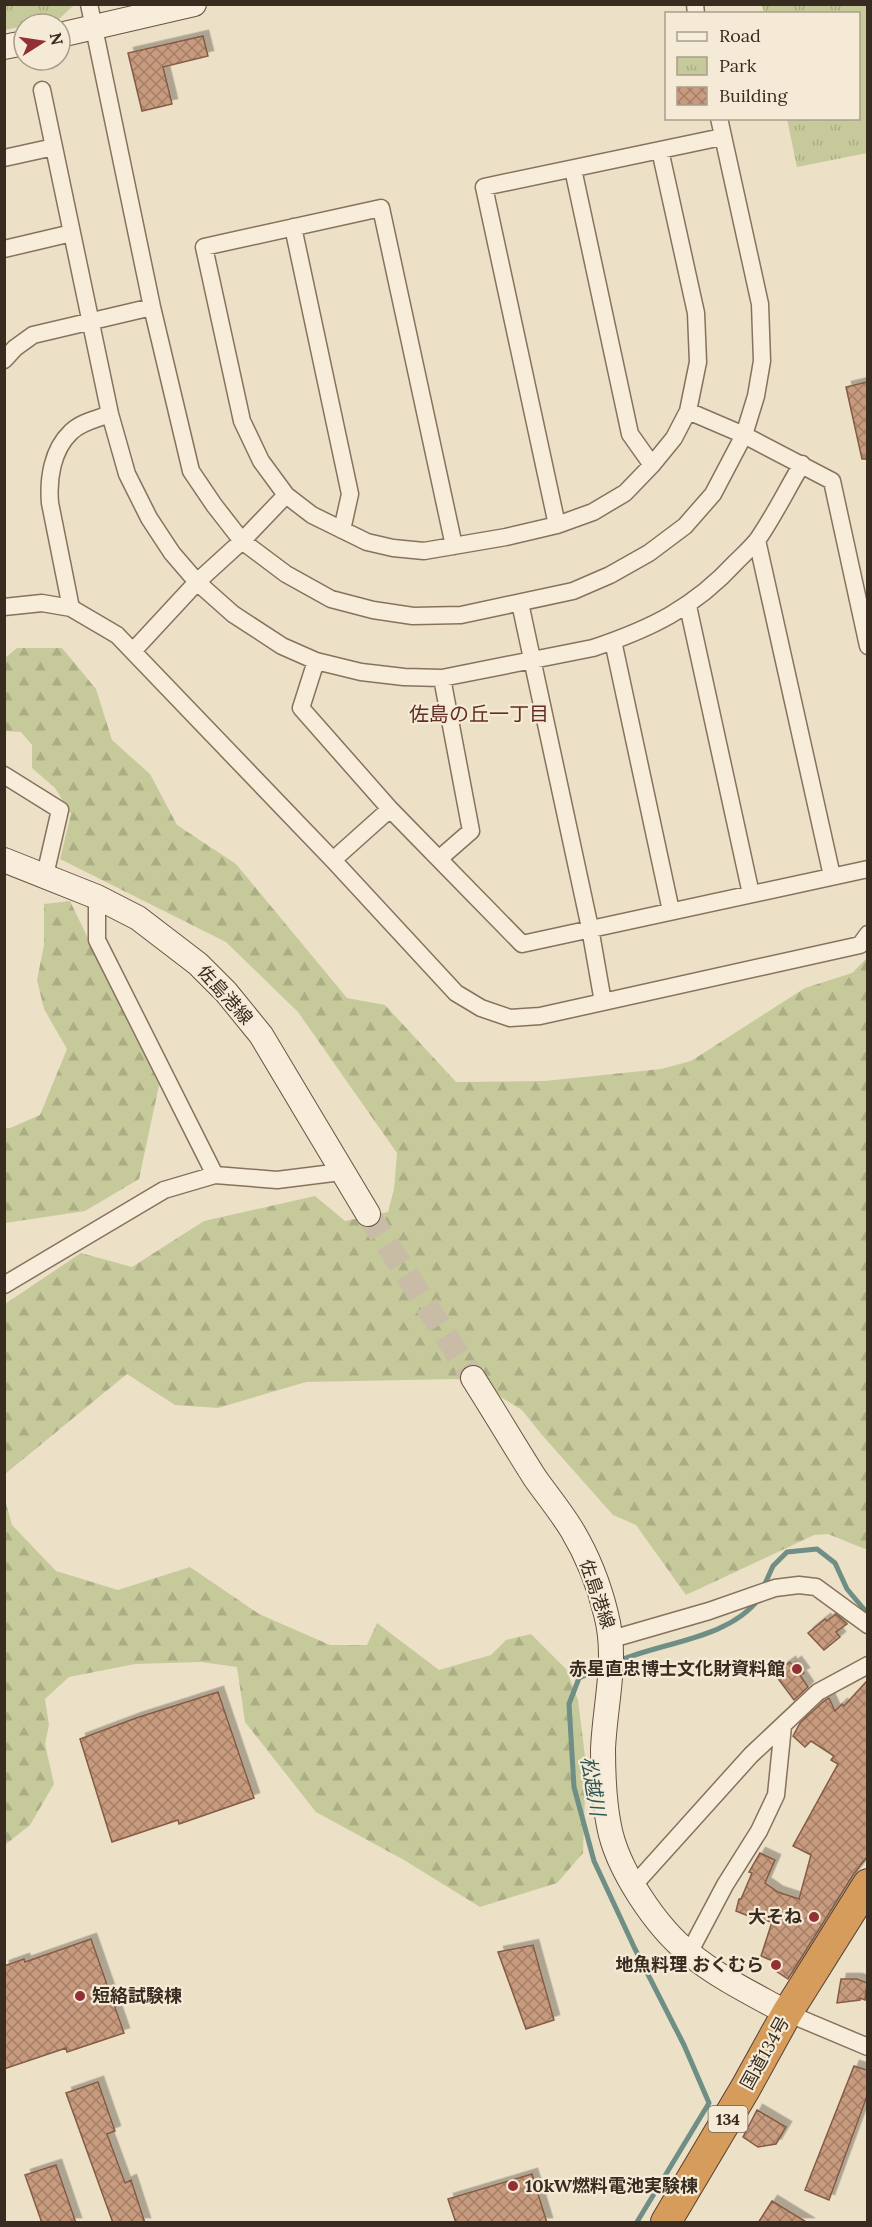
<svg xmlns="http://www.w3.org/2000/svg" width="872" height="2227" font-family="Lora,'Noto Sans JP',serif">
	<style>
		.forest { fill: url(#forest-firs) }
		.park { fill: url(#park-tufts) }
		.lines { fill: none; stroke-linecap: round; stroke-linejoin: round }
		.stream { stroke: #6f8e85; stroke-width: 5 }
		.building { fill: url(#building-cross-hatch); stroke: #855b44; stroke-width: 1.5; filter: url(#shadow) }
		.secondary-tunnel { stroke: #c8bca6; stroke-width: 24; stroke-dasharray: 24 12; stroke-linecap: butt }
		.street-casing { stroke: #87725d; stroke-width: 19 }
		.secondary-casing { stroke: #695340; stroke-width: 26 }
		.highway-casing { stroke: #554031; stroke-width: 32 }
		.street { stroke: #f7edda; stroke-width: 16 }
		.secondary { stroke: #f7edda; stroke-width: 24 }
		.highway { stroke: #d69c5c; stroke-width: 30 }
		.poi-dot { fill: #933034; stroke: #f4ead6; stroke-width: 2 }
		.labels { text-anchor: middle; stroke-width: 4.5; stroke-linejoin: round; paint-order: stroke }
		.shield { fill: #f4ead6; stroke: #706457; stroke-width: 1.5 }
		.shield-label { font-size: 16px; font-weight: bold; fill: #382b20 }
		.street-label { font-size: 18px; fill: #382b20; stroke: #f4ead6 }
		.poi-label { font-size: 18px; font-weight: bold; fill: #382b20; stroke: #f4ead6; text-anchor: end }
		.neighbourhood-label { font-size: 20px; fill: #622d22; stroke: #f4ead6 }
		.water-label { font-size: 20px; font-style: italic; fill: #305753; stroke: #f4ead6 }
	</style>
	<defs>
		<pattern id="forest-firs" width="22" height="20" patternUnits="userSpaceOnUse" patternTransform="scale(1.5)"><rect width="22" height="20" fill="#c6ca9b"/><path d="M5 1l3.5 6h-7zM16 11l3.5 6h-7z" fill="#abae85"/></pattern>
		<pattern id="park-tufts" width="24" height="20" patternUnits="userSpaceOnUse" patternTransform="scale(1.5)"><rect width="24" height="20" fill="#c6ca9b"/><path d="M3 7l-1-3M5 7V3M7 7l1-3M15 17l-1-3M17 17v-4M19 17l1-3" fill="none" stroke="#abae85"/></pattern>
		<pattern id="building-cross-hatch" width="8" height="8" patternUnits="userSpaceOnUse" patternTransform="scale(1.5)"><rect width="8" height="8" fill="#c89b7e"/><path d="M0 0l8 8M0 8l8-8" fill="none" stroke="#a37f67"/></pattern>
		<filter id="shadow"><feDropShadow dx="5.5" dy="-5.5" stdDeviation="0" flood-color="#0004"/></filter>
	</defs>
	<rect width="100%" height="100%" fill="#ece0c7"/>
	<path class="forest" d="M17,648H62L96,689L112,740L150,774L177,825L236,864L347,998L385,1005L456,1082L545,1081L661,1069L691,1061L805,988L852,973L867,958L868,1547L865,1549L828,1534L814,1535L686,1595L636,1525L613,1515L542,1435L522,1410L478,1383L456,1379L306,1382L218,1408L175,1405L127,1374L5,1474V1304L81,1253L132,1267L204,1221L315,1196L345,1221L388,1212L394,1189L397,1153L298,1012L226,942L60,859L71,814L55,788L32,768V745L21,732L5,731V658Z
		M70,901L159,1085L139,1179L85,1211L5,1223V1128H10L40,1115L67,1049L44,1009L37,980L44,945V904Z
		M5,1500L12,1525L56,1571L118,1590L190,1567L259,1614L330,1645H367L377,1623L439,1670L491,1655L506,1640L531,1634L566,1669L578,1700L586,1764L583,1853L557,1883L480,1907L404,1860L316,1812L245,1722L237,1667L201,1662L135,1664L69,1677L45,1699L49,1725L45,1744L54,1784L30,1825L5,1845Z"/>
	<path class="park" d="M5,4H74V5L59,19L24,24V26L5,30Z
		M762,5H867V153L797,167L787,119L858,118V14L764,13Z"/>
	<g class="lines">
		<path class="stream" d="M763,1588L773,1566L787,1552L817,1549L835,1563L847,1589L868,1614
			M618,1661C663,1642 727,1639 758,1600
			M604,1667L579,1678L569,1704L574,1787L594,1861L635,1949L684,2045L709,2103L637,2222"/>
	</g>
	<path class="building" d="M203,36L208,56L163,67L172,104L142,111L128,53Z
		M867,382V459H862L846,387Z
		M836,1614L847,1624L836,1632L840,1637L824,1650L808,1633L825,1619L827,1621Z
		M790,1662L792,1665L796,1662L804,1673L800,1675L808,1687L794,1700L776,1676L780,1673L778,1671Z
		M867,1681V1857L853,1875L788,1979L776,1971L780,1964L761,1956L772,1922L756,1919L736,1911L739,1899H741L752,1873L749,1872L760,1853L775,1860L765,1883L778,1892L799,1899L811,1855L793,1846L838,1764L831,1760L834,1756L811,1741L805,1747L793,1736L800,1723L824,1701L829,1698L835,1711L842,1704L844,1706Z
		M218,1692L254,1798L179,1824L178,1820L112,1842L80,1739L136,1718Z
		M91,1939L124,2033L67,2052L66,2048L4,2069V1966L24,1959L25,1962Z
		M533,1945L554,2020L526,2029L498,1952Z
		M841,1979H857L867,1983L865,2000L860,1998V2000L837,2003Z
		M854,2066L867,2070V2096L829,2200L805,2190Z
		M98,2082L115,2131L107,2134L125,2183L131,2180L145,2223H113L66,2093Z
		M757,2110L786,2127L776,2144L758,2147L743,2137Z
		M56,2165L76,2223H42L25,2175Z
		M532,2174L547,2223H456L448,2199Z
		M772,2201L808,2223H758Z"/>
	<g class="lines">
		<path class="secondary-tunnel" d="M368,1214L473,1378"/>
		<g class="street-casing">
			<path id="street" d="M89,4L152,307L191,471L214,505L242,541L286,574L331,599L373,610L413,616L461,615L573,591L610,575L649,553L685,526L713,494L744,435L756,396L762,361L760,304L719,118
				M695,4L696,14
				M42,90L110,414L127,474L149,518L172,553L197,582L233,614L282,646L316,661L361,672L404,677L442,678L593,648C650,629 694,608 736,562C743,555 752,547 758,539C774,516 787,489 802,464
				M4,158L54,147
				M573,169L630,434L652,465
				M293,227L350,494L342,530
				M4,249L72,233
				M4,360L15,348L33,335L152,307
				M688,411L744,435L832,481L868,646
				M557,525L484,187L722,137
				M757,540L832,876
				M454,546L381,208L204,247L242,421L261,461L286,495L312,515L367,542L393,548L424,551L506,537L557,525L593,512L625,493L652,465L674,438L688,411L698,362L696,313L660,150
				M520,603L590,928L603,1002
				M688,606L751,894
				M4,607L42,603L71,608L117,635L333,860L456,993L481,1008L510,1018L540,1016L860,945L868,934
				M71,608L50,503C48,479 52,450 71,432C81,422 97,419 110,414
				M613,641L671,911
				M134,650L197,582L242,541L286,495
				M316,661L301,708L390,809L522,944L868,869
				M4,775L60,810L45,875
				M440,858L471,831L442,678
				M333,860L390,809
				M97,897V940L215,1175
				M4,1285L164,1190L215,1175L277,1180L341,1172
				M612,1639L709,1611L775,1588L799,1585L816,1587L868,1625
				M634,1885L751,1755L818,1692L868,1665
				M689,1953L725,1885L759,1831L776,1795L783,1726
				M787,2013L868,2047"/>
		</g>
		<g class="secondary-casing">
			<path id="secondary" d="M60,35L194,4
				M4,47L24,43
				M4,860L97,897L138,918L198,964L226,992L261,1035L368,1214
				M473,1378C494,1411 514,1445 535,1478C547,1495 561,1512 572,1530C587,1555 599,1585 606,1614C618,1659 605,1703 603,1749C603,1774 604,1801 609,1826C617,1869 656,1927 690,1954C719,1978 755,1995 787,2013"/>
		</g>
		<g class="highway-casing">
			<path id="highway" d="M666,2222L745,2089L787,2013L868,1884"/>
		</g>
		<use href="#street" class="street"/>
		<use href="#secondary" class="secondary"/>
		<use href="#highway" class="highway"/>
	</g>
	<g class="poi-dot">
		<circle cx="797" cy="1669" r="6"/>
		<circle cx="814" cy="1917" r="6"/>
		<circle cx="776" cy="1965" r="6"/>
		<circle cx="80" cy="1996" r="6"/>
		<circle cx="513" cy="2186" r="6"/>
	</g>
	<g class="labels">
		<rect class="shield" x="708.5" y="2106" width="39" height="26" rx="4.5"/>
		<g class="shield-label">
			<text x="728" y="2125">134</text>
		</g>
		<g class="street-label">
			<text transform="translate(225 995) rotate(48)" y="6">佐島港線</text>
			<text transform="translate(597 1594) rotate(71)" y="6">佐島港線</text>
			<text transform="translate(765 2053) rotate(-61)" y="6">国道134号</text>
		</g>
		<g class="poi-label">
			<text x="785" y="1675">赤星直忠博士文化財資料館</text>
			<text x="802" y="1923">大そね</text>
			<text x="764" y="1971">地魚料理 おくむら</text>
			<text x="92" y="2002" text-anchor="start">短絡試験棟</text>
			<text x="525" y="2192" text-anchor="start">10kW燃料電池実験棟</text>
		</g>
		<g class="neighbourhood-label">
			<text x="479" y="721">佐島の丘一丁目</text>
		</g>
		<g class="water-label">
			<text transform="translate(593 1786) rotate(80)" y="7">松越川</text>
		</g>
	</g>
	<rect width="872" height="2227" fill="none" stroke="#382b20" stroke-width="12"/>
	<rect x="665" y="12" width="195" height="108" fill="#f4ead6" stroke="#a99e8d" stroke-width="1.5"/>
	<rect x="677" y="32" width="30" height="9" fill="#f7edda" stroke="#a99e8d" stroke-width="1.5"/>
	<text x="719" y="42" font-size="18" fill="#382b20">Road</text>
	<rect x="677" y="57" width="30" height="18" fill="url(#park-tufts)" stroke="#a99e8d" stroke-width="1.5"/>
	<text x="719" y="72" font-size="18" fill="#382b20">Park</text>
	<rect x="677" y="87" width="30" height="18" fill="url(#building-cross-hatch)" stroke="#a99e8d" stroke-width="1.5"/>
	<text x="719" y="102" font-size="18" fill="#382b20">Building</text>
	<g transform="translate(42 42) rotate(78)"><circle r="28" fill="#f4ead6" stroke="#a99e8d" stroke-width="1.5"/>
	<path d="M0-4.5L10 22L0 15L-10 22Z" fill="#933034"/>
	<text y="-9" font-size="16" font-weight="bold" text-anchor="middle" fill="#382b20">N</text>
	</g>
</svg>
